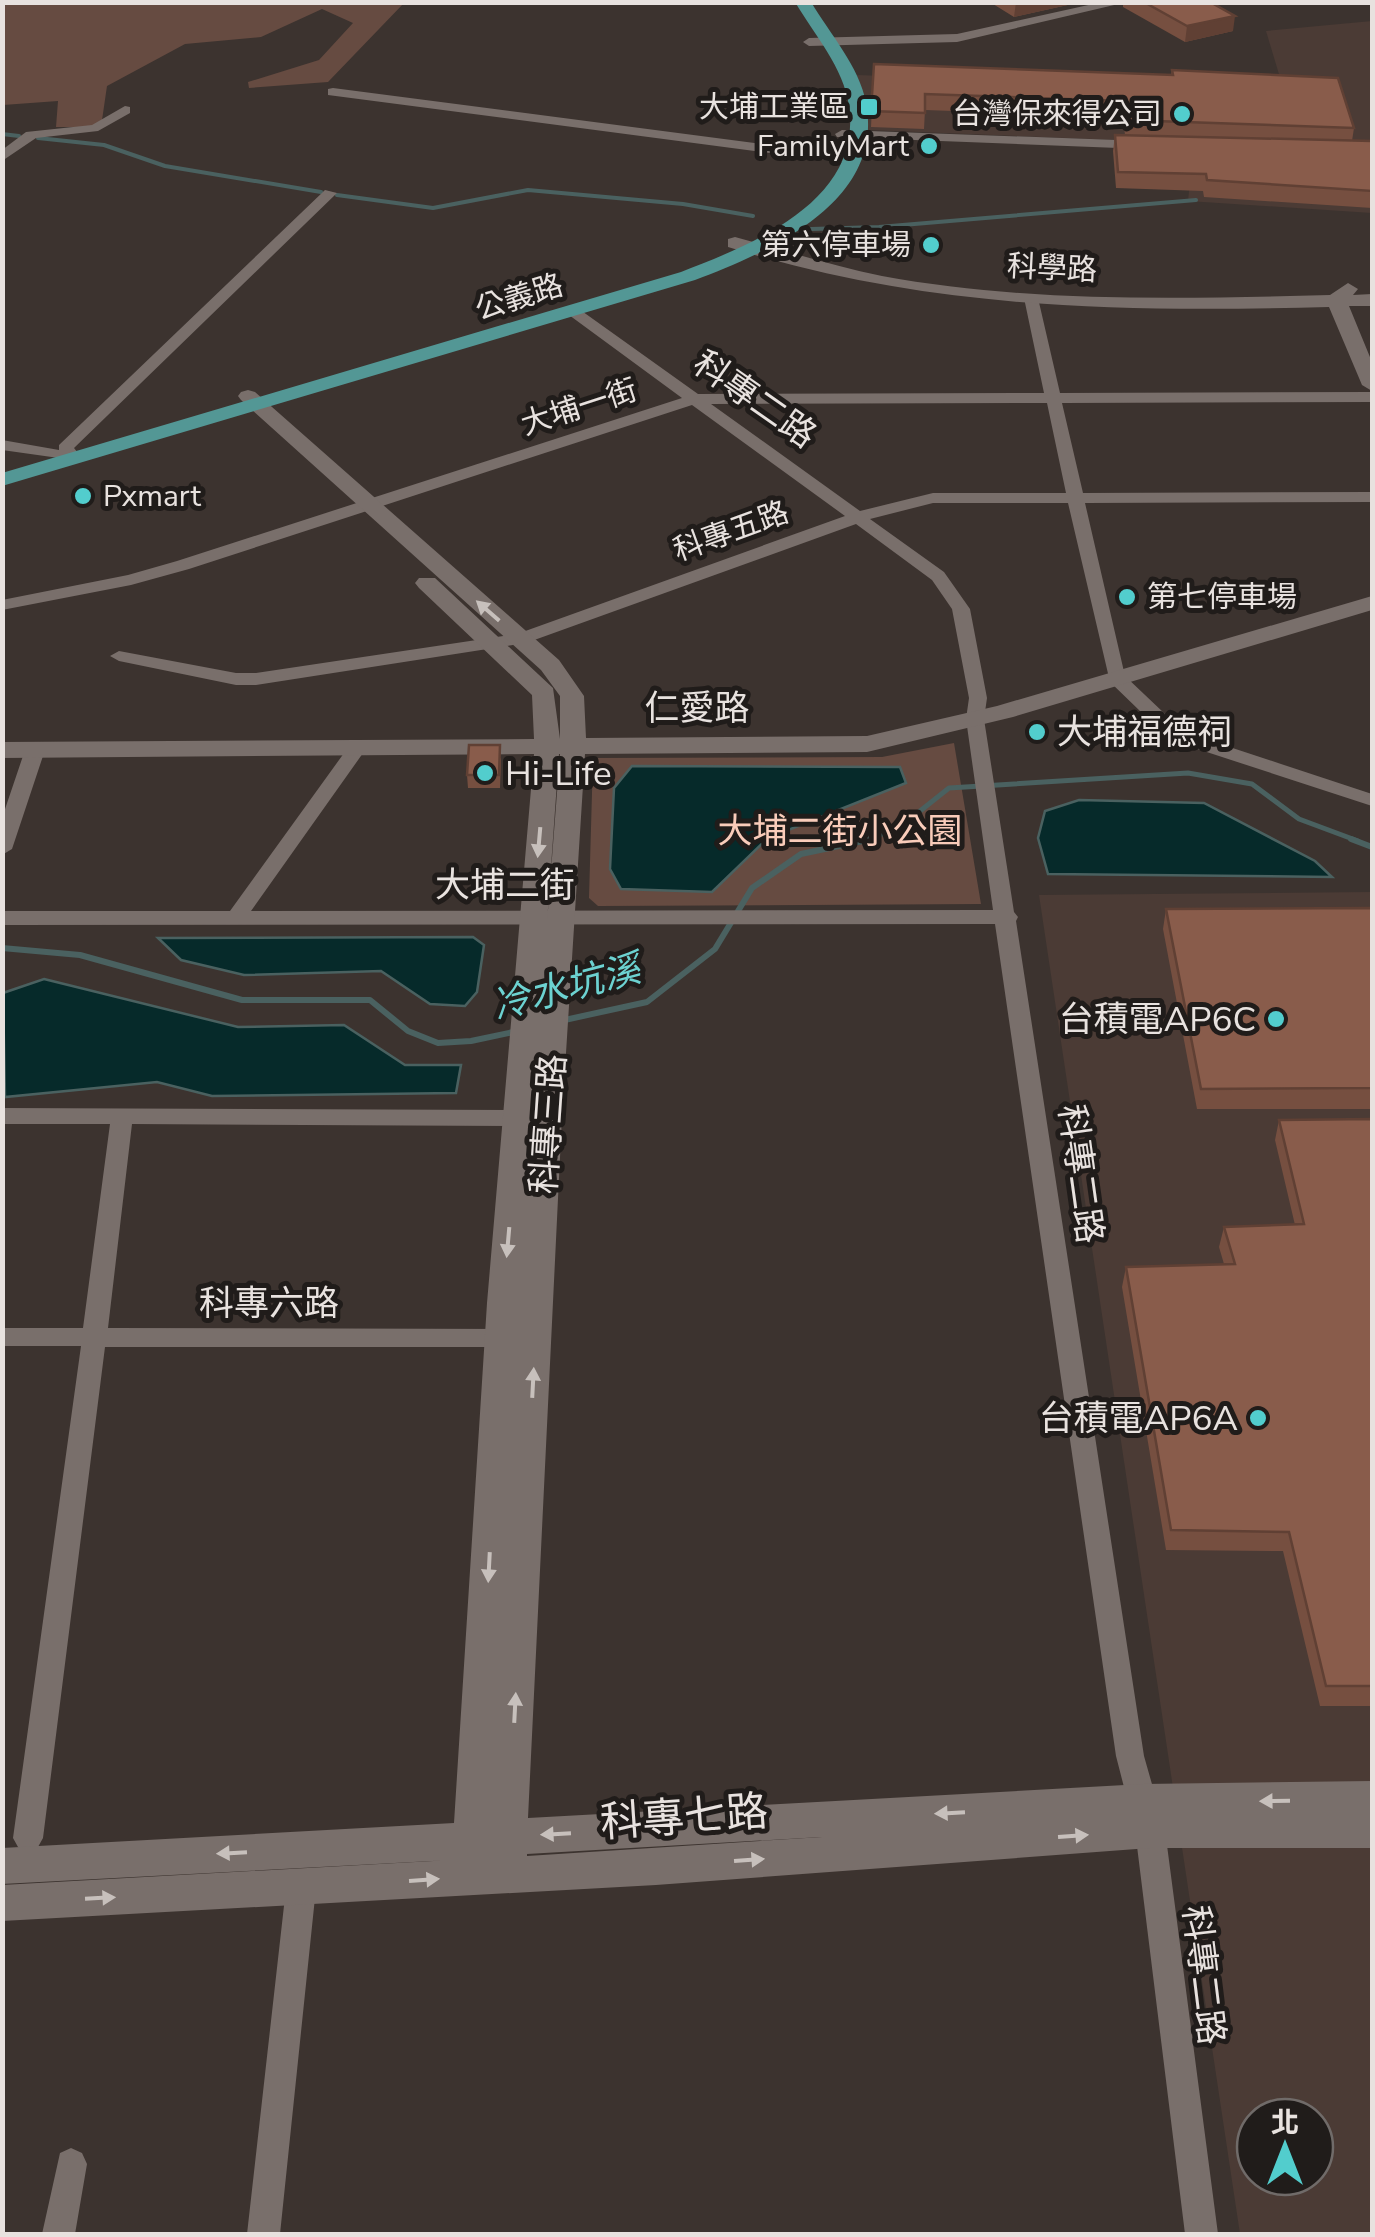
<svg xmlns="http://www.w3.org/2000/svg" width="1375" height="2237" font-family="'Nunito Sans','Noto Sans TC',sans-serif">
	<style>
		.built { fill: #4b3b35; fill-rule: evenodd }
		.green { fill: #664b41 }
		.water { fill: #062a2a; stroke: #4a6160; stroke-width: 2.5 }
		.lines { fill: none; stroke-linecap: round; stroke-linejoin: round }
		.stream-far2 { stroke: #4a6160; stroke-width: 4 }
		.stream-far1 { stroke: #4a6160; stroke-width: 5 }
		.stream { stroke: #4a6160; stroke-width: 6 }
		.street { fill: #796f6b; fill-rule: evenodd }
		.secondary { fill: #796f6b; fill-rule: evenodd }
		.primary { fill: #539795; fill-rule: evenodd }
		.wall { fill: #764f40 }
		.shaded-wall { fill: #604034 }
		.building { fill: #895c4b; stroke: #604034; stroke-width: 2.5 }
		.oneway { fill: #c7c0bc }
		.poi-dot { fill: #52cdcd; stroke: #201c1a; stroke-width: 4 }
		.labels { text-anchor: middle; stroke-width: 10; stroke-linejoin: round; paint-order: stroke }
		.far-poi-label { font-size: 30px; fill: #e8e2df; stroke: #201c1a; text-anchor: end }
		.far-street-label { font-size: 30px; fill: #e8e2df; stroke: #201c1a }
		.street-label { font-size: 35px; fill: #e8e2df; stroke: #201c1a }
		.poi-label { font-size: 35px; fill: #e8e2df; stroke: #201c1a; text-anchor: start }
		.park-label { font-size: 35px; fill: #f9ccba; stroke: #201c1a }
		.water-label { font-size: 38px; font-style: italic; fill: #6cd2d1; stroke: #201c1a }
		.near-street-label { font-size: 42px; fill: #e8e2df; stroke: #201c1a }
	</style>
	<rect width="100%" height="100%" fill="#3c332f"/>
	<path class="built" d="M1372,21V213L1188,201L1194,143L868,130L857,75L1284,91L1266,31Z
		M1372,892V2234H1240L1039,895ZM1255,2117H1315V2177H1255Z"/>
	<path class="green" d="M3,3H404L328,82L249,88L248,82L319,60L353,23L322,9L261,37L185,44L107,86L101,127H56L58,101L3,105Z
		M954,743L981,904L598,906L589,898L593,758L882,757Z"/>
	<path class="water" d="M632,766L900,767L906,783L768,838L712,892L621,889L610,869L614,788Z
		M1079,800L1204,803L1315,861L1332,877L1048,874L1038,838L1045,811Z
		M473,937L484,945L477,992L465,1006L430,1004L381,971L244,975L181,960L158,938Z
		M44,979L238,1027L344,1025L405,1065H461L456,1093L212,1096L157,1082L5,1097L3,993Z"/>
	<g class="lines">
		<path class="stream-far2" d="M2,134L19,136
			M38,138L104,145L165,166L321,192
			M337,195L433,208L528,190L683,204L753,216
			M811,229L879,227L1196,200"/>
		<path class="stream-far1" d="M867,841L905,823L949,788L1188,773L1252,784L1299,819L1358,841"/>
		<path class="stream" d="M1351,839L1372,847
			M2,948L80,955L242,1000H370L408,1031L438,1043L471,1041L518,1031
			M560,1021L647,1002L715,949L752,888L801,854L872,839"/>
		<path class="street" d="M1102,2H1127L957,42L809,46L803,42L809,38L957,34Z
			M333,88L854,156L861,160L854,164L328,95V89Z
			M125,106L130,107V113L98,131L36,138L2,161V150L26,132L92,125Z
			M842,130L1144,141L1151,145L1144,149L837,137L835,134Z
			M325,190L337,193L74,448L82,458L80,461L2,450V440L59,450V445Z
			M1031,294L1038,298L1060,393L1372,392V402L1062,403L1083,493L1372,492V502L1085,503L1125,676L1184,732L1372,794V806L1170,740L1110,682L1068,503H933L870,519L944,572L970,609L987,698L984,719L1014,912L1018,917L1016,921L1144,1756L1165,1830L1218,2234H1185L1135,1830L1116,1756L995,924L2,925V911H230L352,742L359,740L368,746L251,911L993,910L966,719L969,698L952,609L932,580L856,524L526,643L256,685H236L119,661L110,656L119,651L236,673H256L517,634L845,516L692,405L189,569L131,585L2,610V600L128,575L177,561L682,398L569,315V309H579L698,394L1044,393L1024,298ZM1047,403L1066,493H933L860,511L711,404Z
			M35,744L45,750L12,849L2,855V818L25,750Z
			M2,1108L518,1110L529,1118L518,1126L132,1124L108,1328L514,1329L523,1331L526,1338L523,1345L514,1347H105L43,1838L38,1847L28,1851L18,1847L13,1838L81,1346H2V1328H83L110,1124H2Z
			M301,1874L312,1878L316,1888L280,2234H247L286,1888L290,1878Z
			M71,2148L82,2153L87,2164L75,2234H42L60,2153Z"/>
		<path class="secondary" d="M735,237C784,250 832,266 882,276C1028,303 1182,299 1330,295L1348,283L1358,289L1353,295L1372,294V306H1349L1372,362V391L1362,385L1329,307C1120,312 929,310 728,247V239Z
			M248,390L255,392L559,660L584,696L586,738L867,736L997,706L1372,596V610L1013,717L867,752L585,754L562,1116L528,1818L1143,1784L1372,1781V1848H1150L656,1885L2,1921V1885L451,1860L2,1884V1848L454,1823L487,1303L534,754L2,758V742L534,739L532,695L419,588L415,583L419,578H435L553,688L560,739V696L541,670L241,400L238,396L241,392ZM559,754H560L547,923ZM822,1837L527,1856V1854Z"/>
		<path class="primary" d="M795,2H811C830,34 859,66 866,103C885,202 769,252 695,280L2,486V473L681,272C753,244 863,201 849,106C844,68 814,34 795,2Z"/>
	</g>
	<path class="wall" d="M993,2H1081L1014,17L993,4Z
		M1123,2H1210L1233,31L1185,42L1123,7Z
		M874,64L1171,75L1172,70L1354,128L1352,141H1372V208L1204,197L1203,191L1116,188L1113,151L1115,135H1125L1123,117L925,110L924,129L871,127Z
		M501,758L500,788H468L467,775Z
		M1372,908V1109H1197L1163,929L1166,909Z
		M1372,1119V1706H1320L1283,1551L1166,1550L1122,1287L1126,1267L1224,1264L1219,1247L1224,1227L1295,1225L1275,1140L1279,1120Z"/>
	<path class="shaded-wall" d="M1016,2H1081L1014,17Z
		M1235,16L1233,31L1185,42L1187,26Z"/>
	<path class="building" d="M1144,2H1210L1235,16L1187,26Z
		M874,64L1173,75L1172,70L1338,78L1354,128L1127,120L1125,101L925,94V113L871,111Z
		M1115,135L1372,141V191L1207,180L1206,174L1118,172Z
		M469,745H500L499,775H467Z
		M1372,908V1088L1201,1089L1166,909Z
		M1372,1119V1686H1326L1289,1532L1171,1530L1126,1267L1235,1264L1224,1227L1304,1224L1279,1120Z"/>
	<defs><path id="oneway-solid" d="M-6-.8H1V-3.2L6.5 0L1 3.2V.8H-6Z" transform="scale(2.5)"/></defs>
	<g class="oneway">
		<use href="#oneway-solid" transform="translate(488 611) rotate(-139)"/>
		<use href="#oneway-solid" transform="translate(539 842) rotate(95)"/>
		<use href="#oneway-solid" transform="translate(508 1242) rotate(95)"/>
		<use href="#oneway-solid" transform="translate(533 1383) rotate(-87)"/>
		<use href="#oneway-solid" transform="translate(489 1567) rotate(93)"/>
		<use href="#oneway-solid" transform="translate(515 1708) rotate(-87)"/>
		<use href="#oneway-solid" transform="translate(1275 1801) rotate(179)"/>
		<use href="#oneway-solid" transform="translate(950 1813) rotate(177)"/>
		<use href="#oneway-solid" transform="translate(556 1834) rotate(177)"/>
		<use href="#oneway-solid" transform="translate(1073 1836) rotate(-4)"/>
		<use href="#oneway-solid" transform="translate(232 1853) rotate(177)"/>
		<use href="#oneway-solid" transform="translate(749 1860) rotate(-4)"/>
		<use href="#oneway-solid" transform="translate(424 1880) rotate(-4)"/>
		<use href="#oneway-solid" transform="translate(100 1898) rotate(-3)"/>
	</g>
	<g class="poi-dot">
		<rect x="859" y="97" width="20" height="20" rx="5"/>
		<circle cx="1182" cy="114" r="10"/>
		<circle cx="929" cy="146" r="10"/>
		<circle cx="931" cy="245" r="10"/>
		<circle cx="83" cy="496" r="10"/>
		<circle cx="1127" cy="597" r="10"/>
		<circle cx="1037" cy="732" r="10"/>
		<circle cx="485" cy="773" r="10"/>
		<circle cx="1276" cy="1019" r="10"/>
		<circle cx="1258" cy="1418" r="10"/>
	</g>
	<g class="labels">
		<g class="far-poi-label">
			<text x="849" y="117">大埔工業區</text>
			<text x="1162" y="124">台灣保來得公司</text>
			<text x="909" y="156">FamilyMart</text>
			<text x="911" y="255">第六停車場</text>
			<text x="103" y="506" text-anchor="start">Pxmart</text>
			<text x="1147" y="607" text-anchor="start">第七停車場</text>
		</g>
		<g class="far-street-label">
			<text transform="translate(1052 268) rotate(3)" y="10">科學路</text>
			<text transform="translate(519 297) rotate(-17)" y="10">公義路</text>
			<text transform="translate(579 407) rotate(-18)" y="10">大埔一街</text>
			<text transform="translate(731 531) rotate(-20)" y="10">科專五路</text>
		</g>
		<g class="street-label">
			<text transform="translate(755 399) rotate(35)" y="12">科專二路</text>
			<text x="697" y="720">仁愛路</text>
			<text x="505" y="897">大埔二街</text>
			<text transform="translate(548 1124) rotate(-86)" y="12">科專三路</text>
			<text transform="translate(1081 1174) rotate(82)" y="12">科專二路</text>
			<text x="269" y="1315">科專六路</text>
			<text transform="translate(1204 1975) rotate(83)" y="12">科專二路</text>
		</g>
		<g class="poi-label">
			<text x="1057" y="744">大埔福德祠</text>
			<text x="505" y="785">Hi-Life</text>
			<text x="1256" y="1031" text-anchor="end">台積電AP6C</text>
			<text x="1238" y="1430" text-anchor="end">台積電AP6A</text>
		</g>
		<g class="park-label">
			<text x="840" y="843">大埔二街小公園</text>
		</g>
		<g class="water-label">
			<text transform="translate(566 987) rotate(-15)" y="13">冷水坑溪</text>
		</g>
		<g class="near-street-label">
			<text transform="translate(684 1816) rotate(-4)" y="15">科專七路</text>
		</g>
	</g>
	<rect width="1375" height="2237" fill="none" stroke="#e8e2df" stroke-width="10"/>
	<g transform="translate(1285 2147)"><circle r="48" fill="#201c1a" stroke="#706b69" stroke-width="2.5"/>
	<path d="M0-8L18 38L0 25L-18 38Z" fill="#52cdcd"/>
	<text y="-15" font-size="28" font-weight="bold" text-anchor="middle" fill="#e8e2df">北</text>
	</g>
</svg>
